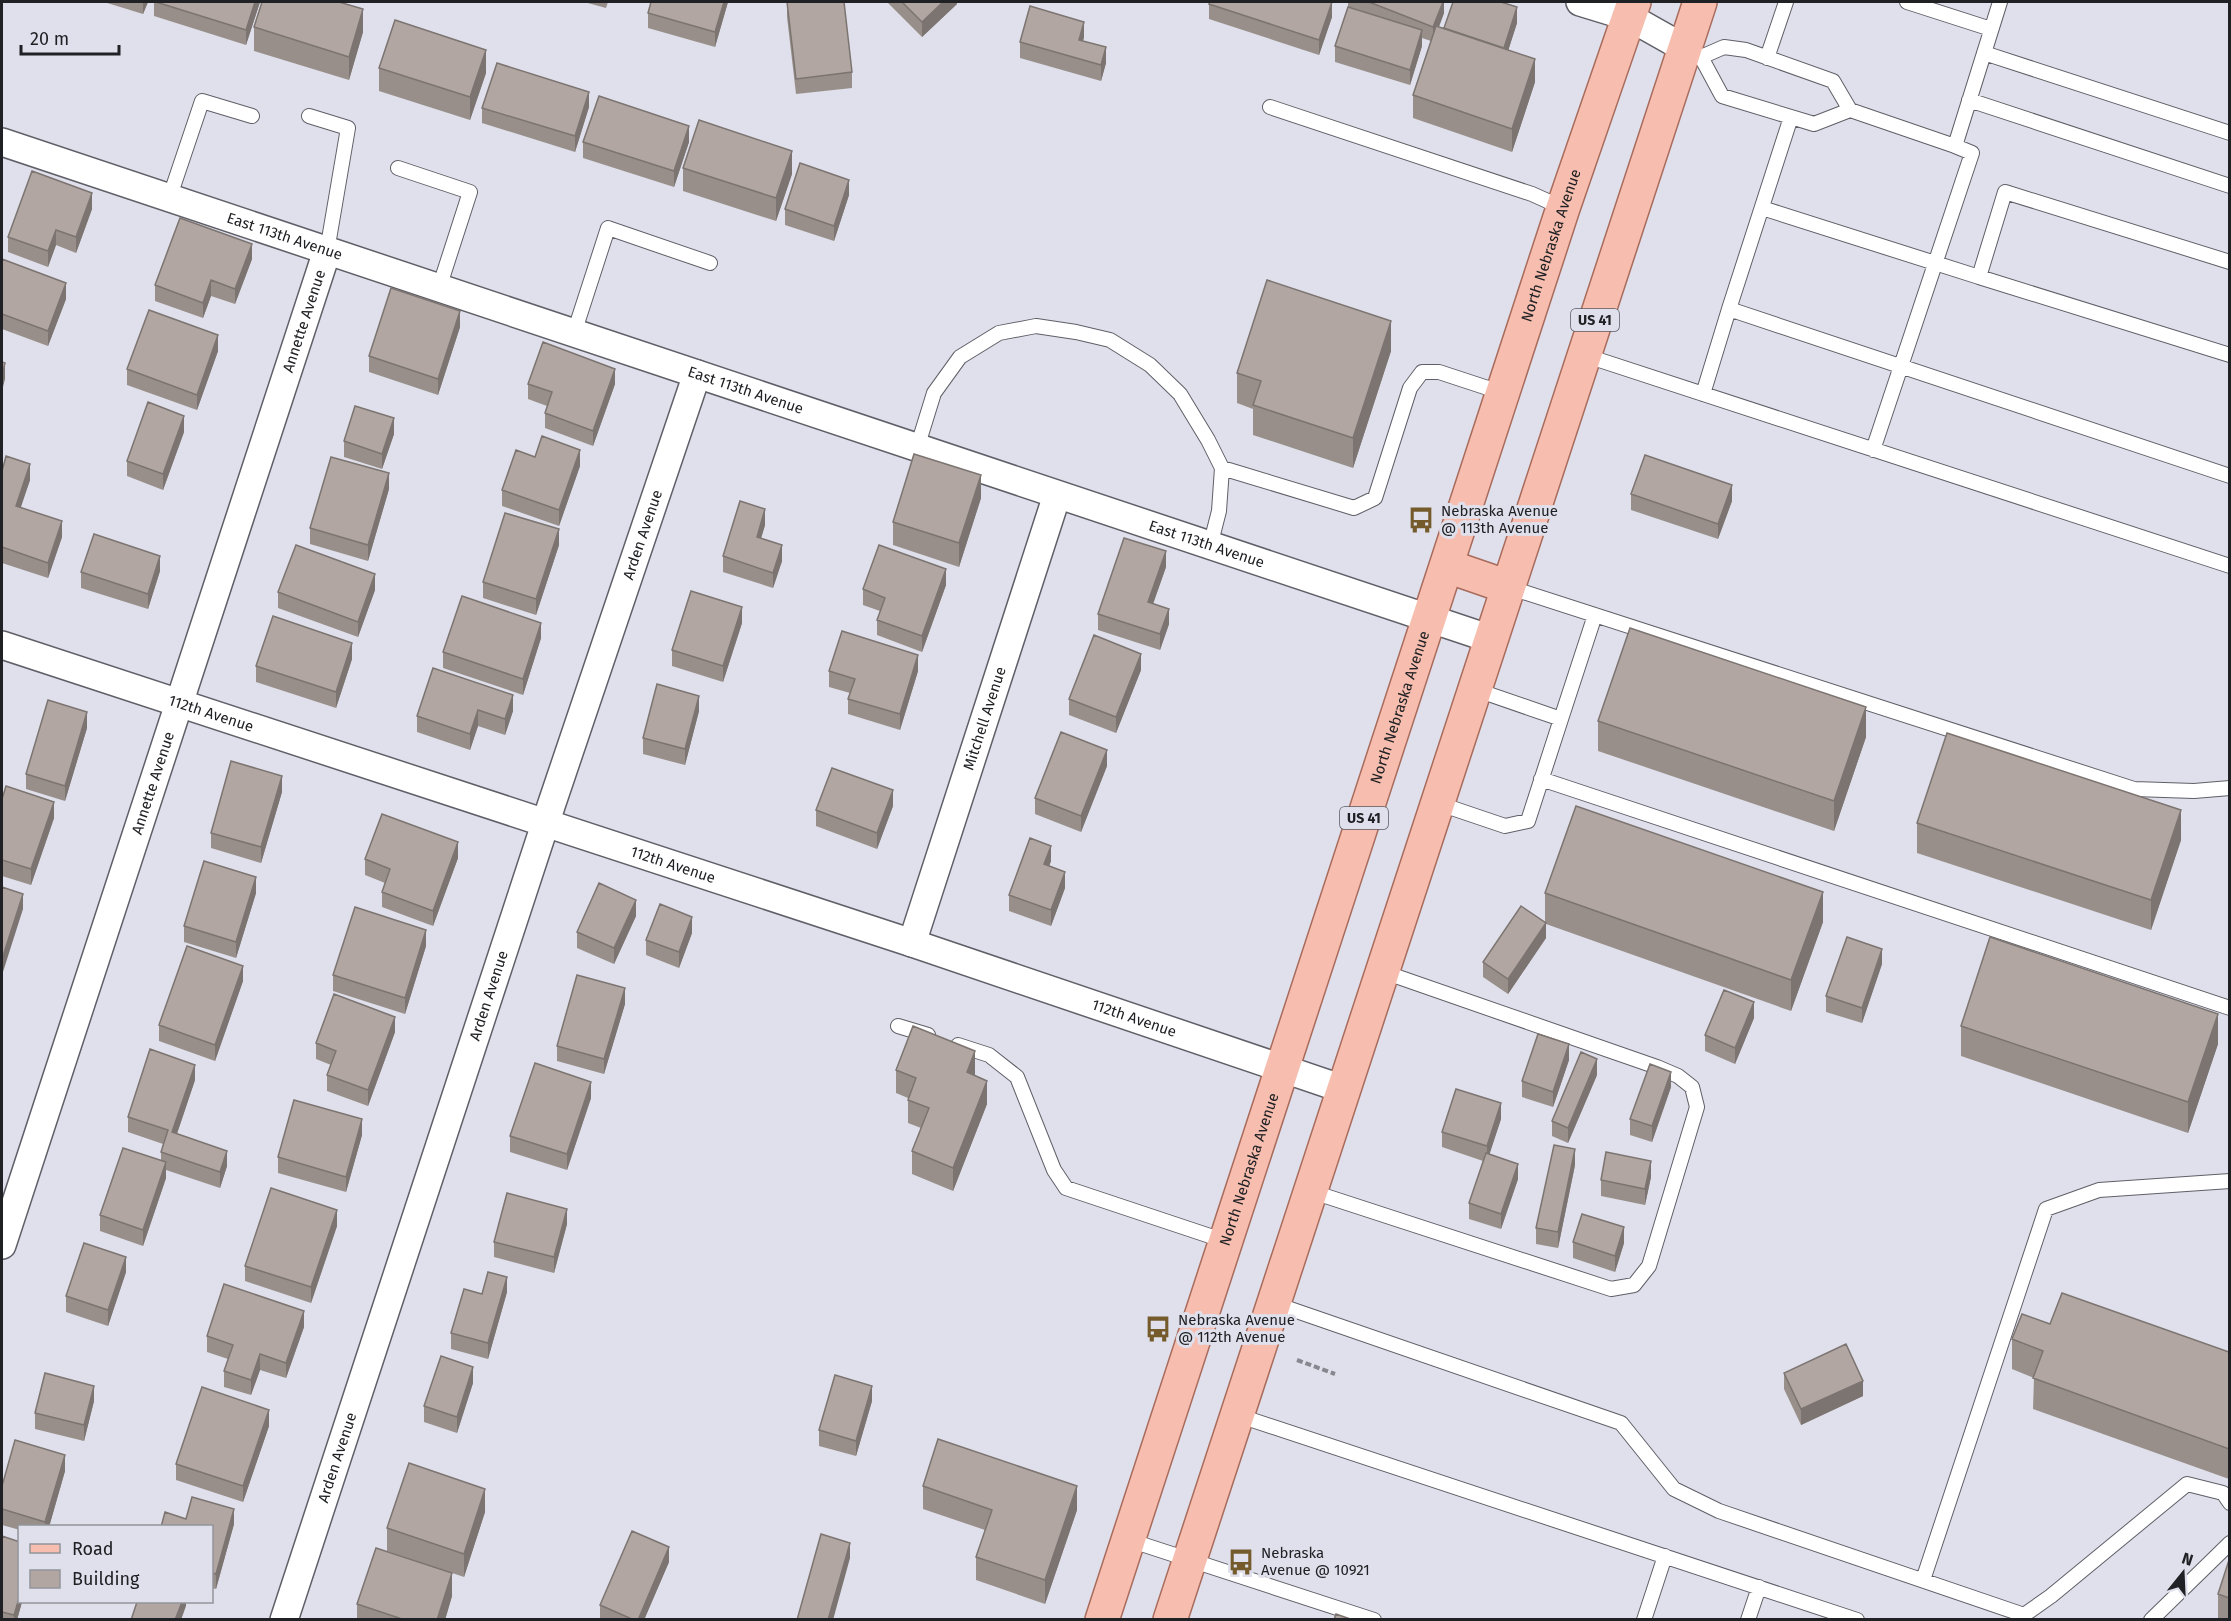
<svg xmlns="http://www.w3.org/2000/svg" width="2231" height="1621" font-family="'Fira Sans',sans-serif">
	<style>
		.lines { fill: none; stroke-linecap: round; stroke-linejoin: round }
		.service-casing { stroke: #5f5f68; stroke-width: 16 }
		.minor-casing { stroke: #5f5f68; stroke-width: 30 }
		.primary-casing { stroke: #a86b5c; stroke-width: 36 }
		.path { stroke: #87888f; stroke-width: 4; stroke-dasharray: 6 3; stroke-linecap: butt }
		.service { stroke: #fff; stroke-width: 14 }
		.minor { stroke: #fff; stroke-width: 27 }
		.primary { stroke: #f7beaf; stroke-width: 33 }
		.wall { fill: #988f8a }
		.shaded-wall { fill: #7c7471 }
		.building { fill: #b1a6a1; stroke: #7c7471; stroke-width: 1.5 }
		.labels { text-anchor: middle; stroke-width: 6; stroke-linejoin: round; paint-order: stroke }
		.shield { fill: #dfe0eb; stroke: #595a60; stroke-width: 1.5 }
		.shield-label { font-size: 14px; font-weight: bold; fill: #202124 }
		.street-label { font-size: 15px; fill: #202124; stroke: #dfe0eb }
		.poi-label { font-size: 15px; fill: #202124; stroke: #dfe0eb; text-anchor: start }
	</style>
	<rect width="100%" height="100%" fill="#dfe0eb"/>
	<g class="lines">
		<g class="service-casing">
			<path id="service" d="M1907,2L1991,29
				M1694,53L1701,57L1722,96L1814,124L1850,110
				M1984,53L2230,133
				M1701,57L1724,47L1746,50L1833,81L1850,110L1955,146L2000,2
				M1767,58L1786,2
				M1969,100L2230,186
				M1270,107L1532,194L1563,208
				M309,116L348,128L327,251
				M398,168L470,192L439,288
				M169,199L202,101L252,116
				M1762,208L1979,277
				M2230,262L2005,192L1979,277L2230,355
				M1729,309L1791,117
				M574,333L608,228L710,263
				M1584,355L2230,566
				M1703,394L1729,309L2230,476
				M917,448L934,393L960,357L999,333L1036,326L1076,332L1110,340L1150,365L1180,394L1208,440L1222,468L1219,511L1210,546
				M1873,450L1972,153L1955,146
				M1222,468L1354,508L1375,498L1410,388L1422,372H1439L1503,393
				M1508,587L2134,789L2194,791L2230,788
				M1561,719L1595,615
				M1541,779L2230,1008
				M1437,803L1505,826L1528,821L1561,719L1474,689
				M898,1026L928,1035
				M958,1045L989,1055L1017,1077L1054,1170L1066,1188L1225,1241
				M1310,1191L1611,1289L1634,1285L1649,1266L1697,1107L1692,1087L1678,1076L1657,1067L1381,971
				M1273,1303L1621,1423L1674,1489L1719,1511L2024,1615L2051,1596L2187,1484L2223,1493L2230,1503
				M1237,1415L1857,1620
				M1129,1540L1374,1620
				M1923,1580L2046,1209L2099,1190L2230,1181
				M1644,1620L1665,1556
				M1748,1620L1759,1587
				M2151,1620L2230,1543"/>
		</g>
		<g class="minor-casing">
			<g id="minor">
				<path d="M1580,2L1629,17L1684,48"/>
				<path id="s1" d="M2,142L1491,639"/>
				<path id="s2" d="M2,645L912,943L1343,1089"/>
				<path id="s3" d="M912,943L1057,495"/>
				<path id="s4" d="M2,1245L327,251"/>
				<path id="s5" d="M284,1620L552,803L697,374"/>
			</g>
		</g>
		<g class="primary-casing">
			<g id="primary">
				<path d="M1447,566L1508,587"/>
				<path id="s6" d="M1102,1620L1563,208L1634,2"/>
				<path d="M1170,1620L1700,2"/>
			</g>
		</g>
		<path class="path" d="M1297,1360L1335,1374"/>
		<use href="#service" class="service"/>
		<use href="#minor" class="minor"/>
		<use href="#primary" class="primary"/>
	</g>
	<path class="wall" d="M104,2H148L143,14Z
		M154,2H260L246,45L154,16Z
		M584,2H608L606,8Z
		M651,2H728L715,47L648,28V13Z
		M787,2L852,72V88L796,94L787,17Z
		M887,2H957V4L922,37Z
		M1348,2H1444V13L1439,27L1444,28L1517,23L1508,50L1535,82L1512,152L1413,118V95L1431,41L1422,38V46L1410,85L1335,62V46L1348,7Z
		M1209,4L1332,17L1319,55L1209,19Z
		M254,27L363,32L349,80L254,51Z
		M1084,37L1083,41L1106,63L1101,81L1020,58V42Z
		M379,68L486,73L470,120L379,91Z
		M589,107L575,152L482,123V108Z
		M583,142H689L674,187L583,158Z
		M683,168L792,174L776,221L683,191Z
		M849,195L834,241L785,225V209Z
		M92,209L76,253L56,245L48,267L8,252V237Z
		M2,259L66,299L48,346L2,329Z
		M252,259L235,304L211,296L203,318L155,301V285Z
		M460,327L438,395L369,372V356Z
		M218,351L197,410L127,385V369Z
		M1391,351L1353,468L1253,435V409L1237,403V373Z
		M528,384H615L593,446L545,428V413L547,406L528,399Z
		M184,432L163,490L127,476V461Z
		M394,434L382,469L344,457V441Z
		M580,466L559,526L502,506V490Z
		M2,471L30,480L20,507L62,537L48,578L2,563Z
		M389,489L368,561L310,544V528Z
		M1631,494L1732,501L1718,539L1631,510Z
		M981,498L959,567L893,545V522Z
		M765,525L761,538L782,561L773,588L723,572V556Z
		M559,545L536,615L483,598V582Z
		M1166,567L1153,604L1169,624L1160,650L1098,630V614Z
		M160,571L148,609L81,588V572Z
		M946,585L922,652L877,635V620L880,611L863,605V589Z
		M375,590L358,637L278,608V592Z
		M742,623L723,682L672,666V650Z
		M541,638L523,695L443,668V652Z
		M352,659L336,708L256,682V666Z
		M433,668L513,711L505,735L478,726L470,750L417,732V716Z
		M1141,670L1116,733L1069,715V699Z
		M829,671H918L900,730L848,714V699L850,693L829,687Z
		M699,711L685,765L643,754V738Z
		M1598,721L1866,737L1834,831L1598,751Z
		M87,728L65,801L26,789V774Z
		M1107,766L1081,832L1035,814V798Z
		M282,792L261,863L211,848V833Z
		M2,799L54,818L31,885L2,876Z
		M893,806L877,849L816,826V810Z
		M1917,823L2181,840L2151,930L1917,853Z
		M458,858L433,926L382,907V892L385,883L365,875V859Z
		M1051,861L1049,866L1065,888L1051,926L1009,911V895Z
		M256,893L236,958L184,942V926Z
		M1545,893L1823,922L1791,1011L1546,924V938L1508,994L1483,977V962L1545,922Z
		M636,916L614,964L577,948V932Z
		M692,933L679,968L646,955V940Z
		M426,946L405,1014L333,991V975Z
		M1882,964L1862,1023L1826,1012V996Z
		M243,981L215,1061L159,1041V1025Z
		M625,1004L604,1074L557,1061V1046Z
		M1754,1018L1735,1064L1705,1051V1035Z
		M1961,1026L2218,1044L2188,1133L1961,1056Z
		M395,1032L368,1106L327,1091V1075L331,1065L316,1059V1043Z
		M1569,1060L1553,1107L1522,1097V1081Z
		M896,1070L975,1074V1076L987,1104L953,1191L912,1174V1151L921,1128L908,1123V1098L896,1093Z
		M1597,1075L1568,1143L1552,1136V1121Z
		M195,1080L177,1134L227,1166L220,1188L166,1170V1178L143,1246L100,1231V1215L161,1161V1152L163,1144L128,1132V1117Z
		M1671,1087L1652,1142L1630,1135V1119Z
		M591,1098L567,1170L510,1152V1136Z
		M1501,1119L1489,1154L1518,1179L1501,1229L1469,1219V1203L1483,1161L1442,1147V1132Z
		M362,1135L346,1192L278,1173V1157Z
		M1575,1165L1558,1248L1536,1244V1228Z
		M1651,1177L1645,1205L1601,1196V1180Z
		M567,1224L554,1273L494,1257V1242Z
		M337,1226L311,1303L245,1281V1266Z
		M1573,1242L1624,1243L1615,1272L1573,1258Z
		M126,1272L108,1326L66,1312V1296Z
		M507,1292L488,1359L451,1349V1333L482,1294Z
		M2050,1324L2229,1352V1479L2033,1409L2034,1378L2012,1369V1339Z
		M304,1327L286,1378L260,1370L251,1395L224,1387V1371L228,1359L207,1352V1336Z
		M1784,1373L1863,1396L1801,1425L1784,1389Z
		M473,1383L457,1433L424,1422V1406Z
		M94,1401L84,1441L35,1429V1413Z
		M872,1401L856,1456L819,1446V1430Z
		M269,1426L243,1502L176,1480V1464Z
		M65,1471L49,1527H20V1530L2,1525V1486Z
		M923,1486L1077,1510L1045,1604L976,1580V1557L985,1530L923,1509Z
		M485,1512L464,1577L387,1551V1528Z
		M186,1519L234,1524L216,1589L212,1588V1527Z
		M2,1536L20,1602H22L17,1620H2Z
		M2229,1560V1620H2218V1594Z
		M669,1562L644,1620H600V1605Z
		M452,1596L445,1620H357V1604Z"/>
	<path class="shaded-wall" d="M143,2H148L143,14Z
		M255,2H260L246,45V30Z
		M724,2H728L715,47V32Z
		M943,2H957V4L922,37V22Z
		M1332,2V17L1319,55V40Z
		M1443,2H1444V13L1433,42V27Z
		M1517,7V23L1504,64V48Z
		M363,9V32L349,80V57Z
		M1084,22V37L1079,56V40Z
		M1422,30V46L1410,85V70Z
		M1106,47V63L1101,81V65Z
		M486,50V73L470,120V97Z
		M1535,59V82L1512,152V129Z
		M589,92V107L575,152V136Z
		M689,126V142L674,187V171Z
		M792,151V174L776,221V198Z
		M849,180V195L834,241V226Z
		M92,193V209L76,253V237Z
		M56,230V245L48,267V251Z
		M252,244V259L235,304V289Z
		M211,280V296L203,318V303Z
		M66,283V299L48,346V331Z
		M460,311V327L438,395V379Z
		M1391,321V351L1353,468V438Z
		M218,335V351L197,410V395Z
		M5,363V379L2,391V375Z
		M615,369V384L593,446V431Z
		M184,416V432L163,490V474Z
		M394,418V434L382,469V454Z
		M580,450V466L559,526V510Z
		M30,464V480L16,522V506Z
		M389,473V489L368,561V545Z
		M981,475V498L959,567V543Z
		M1732,485V501L1718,539V524Z
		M765,509V525L757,552V537Z
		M62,521V537L48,578V563Z
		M559,529V545L536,615V599Z
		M782,545V561L773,588V573Z
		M1166,551V567L1148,618V602Z
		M160,556V571L148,609V594Z
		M946,569V585L922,652V636Z
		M375,574V590L358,637V622Z
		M742,607V623L723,682V666Z
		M1169,609V624L1160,650V634Z
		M541,623V638L523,695V679Z
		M352,643V659L336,708V692Z
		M1141,654V670L1116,733V717Z
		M918,655V671L900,730V714Z
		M513,695V711L505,735V719Z
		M699,696V711L685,765V749Z
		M1866,707V737L1834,831V801Z
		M478,710V726L470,750V734Z
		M87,712V728L65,801V786Z
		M1107,750V766L1081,832V816Z
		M282,776V792L261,863V847Z
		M893,790V806L877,849V833Z
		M54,802V818L31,885V869Z
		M2181,810V840L2151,930V900Z
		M458,842V858L433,926V911Z
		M1051,846V861L1044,880V864Z
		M1065,872V888L1051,926V910Z
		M256,877V893L236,958V942Z
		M1823,892V922L1791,1011V980Z
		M23,894V909L2,975V959Z
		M636,900V916L614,964V948Z
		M692,917V933L679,968V952Z
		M1546,923V938L1508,994V979Z
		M426,930V946L405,1014V998Z
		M1882,949V964L1862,1023V1008Z
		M243,966V981L215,1061V1045Z
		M625,988V1004L604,1074V1059Z
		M1754,1002V1018L1735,1064V1048Z
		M2218,1014V1044L2188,1133V1102Z
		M395,1017V1032L368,1106V1090Z
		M1569,1044V1060L1553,1107V1092Z
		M975,1051V1074L967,1096V1072Z
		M1597,1059V1075L1568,1143V1128Z
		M195,1065V1080L172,1148V1132Z
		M1671,1072V1087L1652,1142V1126Z
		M987,1081V1104L953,1191V1168Z
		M591,1082V1098L567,1170V1154Z
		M1501,1103V1119L1487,1162V1146Z
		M362,1119V1135L346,1192V1177Z
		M1575,1149V1165L1558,1248V1232Z
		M227,1151V1166L220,1188V1172Z
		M1651,1161V1177L1645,1205V1189Z
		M166,1162V1178L143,1246V1230Z
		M1518,1164V1179L1501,1229V1214Z
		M567,1209V1224L554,1273V1257Z
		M337,1210V1226L311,1303V1287Z
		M1624,1227V1243L1615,1272V1256Z
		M126,1257V1272L108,1326V1310Z
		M507,1277V1292L488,1359V1343Z
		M304,1311V1327L286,1378V1363Z
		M260,1354V1370L251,1395V1380Z
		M473,1367V1383L457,1433V1417Z
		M1863,1381V1396L1801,1425V1409Z
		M94,1386V1401L84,1441V1425Z
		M872,1386V1401L856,1456V1441Z
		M269,1410V1426L243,1502V1486Z
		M65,1455V1471L49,1527H45V1522Z
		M1077,1486V1510L1045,1604V1580Z
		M485,1489V1512L464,1577V1554Z
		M234,1509V1524L216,1589V1574Z
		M850,1543V1558L833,1620H828Z
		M669,1547V1562L644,1620H638Z
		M452,1573V1596L445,1620H437Z
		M20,1595V1602H22L17,1620H14V1615Z
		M182,1602H186V1606L181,1620H175Z"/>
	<path class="building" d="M156,2H255L246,30Z
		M262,2H339L363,9L349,57L254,27Z
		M651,2H724L715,32L648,13Z
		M787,2H844L852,72L796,79Z
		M902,2H943L922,22Z
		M1210,2H1332L1319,40L1209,4Z
		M1369,2H1443L1433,27Z
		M1453,2H1501L1517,7L1504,48L1444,28Z
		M1030,6L1084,22L1079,40L1106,47L1101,65L1020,42Z
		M1348,7L1422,30L1410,70L1335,46Z
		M395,20L486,50L470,97L379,68Z
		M1436,26L1535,59L1512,129L1413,95Z
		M497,63L589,92L575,136L482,108Z
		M599,96L689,126L674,171L583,142Z
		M699,120L792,151L776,198L683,168Z
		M800,163L849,180L834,226L785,209Z
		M32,171L92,193L76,237L56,230L48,251L8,237Z
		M180,218L252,244L235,289L211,280L203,303L155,285Z
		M2,259L66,283L48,331L2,314Z
		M1267,280L1391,321L1353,438L1253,405L1261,381L1237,373Z
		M391,288L460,311L438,379L369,356Z
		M149,310L218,335L197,395L127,369Z
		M543,342L615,369L593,431L545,413L552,392L528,384Z
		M2,362L5,363L2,375Z
		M148,402L184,416L163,474L127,461Z
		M355,406L394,418L382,454L344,441Z
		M542,436L580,450L559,510L502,490L516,450L535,457Z
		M914,454L981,475L959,543L893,522Z
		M1645,455L1732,485L1718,524L1631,494Z
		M6,456L30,464L16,506L62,521L48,563L2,547V471Z
		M331,457L389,473L368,545L310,528Z
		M740,501L765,509L757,537L782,545L773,573L723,556Z
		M505,513L559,529L536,599L483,582Z
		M94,534L160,556L148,594L81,572Z
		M1124,538L1166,551L1148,602L1169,609L1160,634L1098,614Z
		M296,545L375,574L358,622L278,592Z
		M879,545L946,569L922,636L877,620L885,598L863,589Z
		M691,591L742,607L723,666L672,650Z
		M462,596L541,623L523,679L443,652Z
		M273,616L352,643L336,692L256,666Z
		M1630,628L1866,707L1834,801L1598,721Z
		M842,631L918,655L900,714L848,699L855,679L829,671Z
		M1094,635L1141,654L1116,717L1069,699Z
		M433,668L513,695L505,719L478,710L470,734L417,716Z
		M657,684L699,696L685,749L643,738Z
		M48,700L87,712L65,786L26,774Z
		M1061,732L1107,750L1081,816L1035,798Z
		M1947,733L2181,810L2151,900L1917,823Z
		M231,761L282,776L261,847L211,833Z
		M832,768L893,790L877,833L816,810Z
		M6,786L54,802L31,869L2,860V799Z
		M1576,806L1823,892L1791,980L1545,893Z
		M382,814L458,842L433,911L382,892L390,869L365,859Z
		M1030,838L1051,846L1044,864L1065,872L1051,910L1009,895Z
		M204,861L256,877L236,942L184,926Z
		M599,883L636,900L614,948L577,932Z
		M2,887L23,894L2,959Z
		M660,904L692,917L679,952L646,940Z
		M1521,906L1546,923L1508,979L1483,962Z
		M355,907L426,930L405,998L333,975Z
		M1847,937L1882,949L1862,1008L1826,996Z
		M1990,937L2218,1014L2188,1102L1961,1026Z
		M187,946L243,966L215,1045L159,1025Z
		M577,975L625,988L604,1059L557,1046Z
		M1724,990L1754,1002L1735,1048L1705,1035Z
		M334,994L395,1017L368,1090L327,1075L336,1051L316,1043Z
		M913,1026L975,1051L967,1072L987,1081L953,1168L912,1151L929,1108L908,1100L916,1078L896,1070Z
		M1538,1034L1569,1044L1553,1092L1522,1081Z
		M150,1049L195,1065L172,1132L227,1151L220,1172L161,1152L168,1130L128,1117Z
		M1581,1052L1597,1059L1568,1128L1552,1121Z
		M535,1063L591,1082L567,1154L510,1136Z
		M1650,1064L1671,1072L1652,1126L1630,1119Z
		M1456,1089L1501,1103L1487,1146L1442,1132Z
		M294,1100L362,1119L346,1177L278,1157Z
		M1554,1145L1575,1149L1558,1232L1536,1228Z
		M123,1148L166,1162L143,1230L100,1215Z
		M1606,1152L1651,1161L1645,1189L1601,1180Z
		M1486,1153L1518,1164L1501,1214L1469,1203Z
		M271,1188L337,1210L311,1287L245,1266Z
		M507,1193L567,1209L554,1257L494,1242Z
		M1582,1214L1624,1227L1615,1256L1573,1242Z
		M84,1243L126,1257L108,1310L66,1296Z
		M488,1272L507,1277L488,1343L451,1333L464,1289L482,1294Z
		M224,1284L304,1311L286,1363L260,1354L251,1380L224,1371L233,1345L207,1336Z
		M2062,1293L2229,1352V1449L2033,1378L2043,1351L2012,1339L2022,1314L2050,1324Z
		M1846,1344L1863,1381L1801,1409L1784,1373Z
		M441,1356L473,1367L457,1417L424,1406Z
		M45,1373L94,1386L84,1425L35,1413Z
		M835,1375L872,1386L856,1441L819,1430Z
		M202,1387L269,1410L243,1486L176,1464Z
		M938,1439L1077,1486L1045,1580L976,1557L992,1510L923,1486Z
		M15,1440L65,1455L45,1522L2,1509V1486Z
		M409,1463L485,1489L464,1554L387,1528Z
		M192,1497L234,1509L216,1574L212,1573V1527H161L165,1512L186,1519Z
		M632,1531L669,1547L638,1620H634L600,1605Z
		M821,1534L850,1543L828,1620H797Z
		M2,1536L20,1542V1595L14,1615L2,1612Z
		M376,1548L452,1573L437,1620H405L357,1604Z
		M2229,1560V1598L2218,1594Z
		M137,1602H182L175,1620H131Z
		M1336,1614L1353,1620H1334Z"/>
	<defs>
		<g id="bus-bare" transform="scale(2.07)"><path d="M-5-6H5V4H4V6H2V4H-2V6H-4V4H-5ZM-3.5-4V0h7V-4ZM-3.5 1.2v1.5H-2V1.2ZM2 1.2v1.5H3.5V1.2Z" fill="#755b2c" stroke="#dfe0eb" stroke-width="2.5" paint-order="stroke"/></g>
	</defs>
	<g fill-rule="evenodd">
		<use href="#bus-bare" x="1421" y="520"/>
		<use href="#bus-bare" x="1158" y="1329"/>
		<use href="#bus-bare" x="1241" y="1562"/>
	</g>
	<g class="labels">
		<g class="shield">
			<rect x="1571" y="309" width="48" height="22" rx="4.5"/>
			<rect x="1340" y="807" width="48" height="22" rx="4.5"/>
		</g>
		<g class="shield-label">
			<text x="1595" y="325">US 41</text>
			<text x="1364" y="823">US 41</text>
		</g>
		<g class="street-label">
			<text dy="5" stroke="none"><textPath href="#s1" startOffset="298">East 113th Avenue</textPath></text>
			<text dy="5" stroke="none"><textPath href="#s6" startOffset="1446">North Nebraska Avenue</textPath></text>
			<text dy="5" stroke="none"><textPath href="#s4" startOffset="972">Annette Avenue</textPath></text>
			<text dy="5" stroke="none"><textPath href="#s1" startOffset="784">East 113th Avenue</textPath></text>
			<text dy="5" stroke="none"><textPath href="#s5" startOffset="1143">Arden Avenue</textPath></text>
			<text dy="5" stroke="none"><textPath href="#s1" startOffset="1270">East 113th Avenue</textPath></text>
			<text dy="5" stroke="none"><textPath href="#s6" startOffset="960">North Nebraska Avenue</textPath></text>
			<text dy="5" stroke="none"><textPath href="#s2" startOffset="220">112th Avenue</textPath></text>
			<text dy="5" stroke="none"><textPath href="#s3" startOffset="236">Mitchell Avenue</textPath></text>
			<text dy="5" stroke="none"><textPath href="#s4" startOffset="486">Annette Avenue</textPath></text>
			<text dy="5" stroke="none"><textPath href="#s2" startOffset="706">112th Avenue</textPath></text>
			<text dy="5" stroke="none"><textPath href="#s5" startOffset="657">Arden Avenue</textPath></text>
			<text dy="5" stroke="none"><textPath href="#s2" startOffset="1192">112th Avenue</textPath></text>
			<text dy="5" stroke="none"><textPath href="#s6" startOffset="474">North Nebraska Avenue</textPath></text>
			<text dy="5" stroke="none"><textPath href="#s5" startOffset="171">Arden Avenue</textPath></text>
		</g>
		<g class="poi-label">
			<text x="1441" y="516">Nebraska Avenue<tspan x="1441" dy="17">@ 113th Avenue</tspan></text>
			<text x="1178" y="1325">Nebraska Avenue<tspan x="1178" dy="17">@ 112th Avenue</tspan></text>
			<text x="1261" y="1558">Nebraska<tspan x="1261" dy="17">Avenue @ 10921</tspan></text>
		</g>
	</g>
	<rect width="2231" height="1621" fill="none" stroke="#202124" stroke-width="6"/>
	<rect x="18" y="1525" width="195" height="78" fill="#dfe0eb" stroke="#93949b" stroke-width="1.5"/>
	<rect x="30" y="1544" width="30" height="9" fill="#f7beaf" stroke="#93949b" stroke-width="1.5"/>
	<text x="72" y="1555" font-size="18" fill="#202124">Road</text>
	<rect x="30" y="1570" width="30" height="18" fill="#b1a6a1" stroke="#93949b" stroke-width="1.5"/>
	<text x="72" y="1585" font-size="18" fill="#202124">Building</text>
	<g transform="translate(2183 1573) rotate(18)" stroke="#dfe0eb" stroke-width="4.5" paint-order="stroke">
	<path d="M0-4.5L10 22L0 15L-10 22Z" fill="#202124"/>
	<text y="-9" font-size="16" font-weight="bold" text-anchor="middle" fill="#202124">N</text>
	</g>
	<path d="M21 45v9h98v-9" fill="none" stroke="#202124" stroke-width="3"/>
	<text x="30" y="45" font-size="18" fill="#202124" stroke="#dfe0eb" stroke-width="4.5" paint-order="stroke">20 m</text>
</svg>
